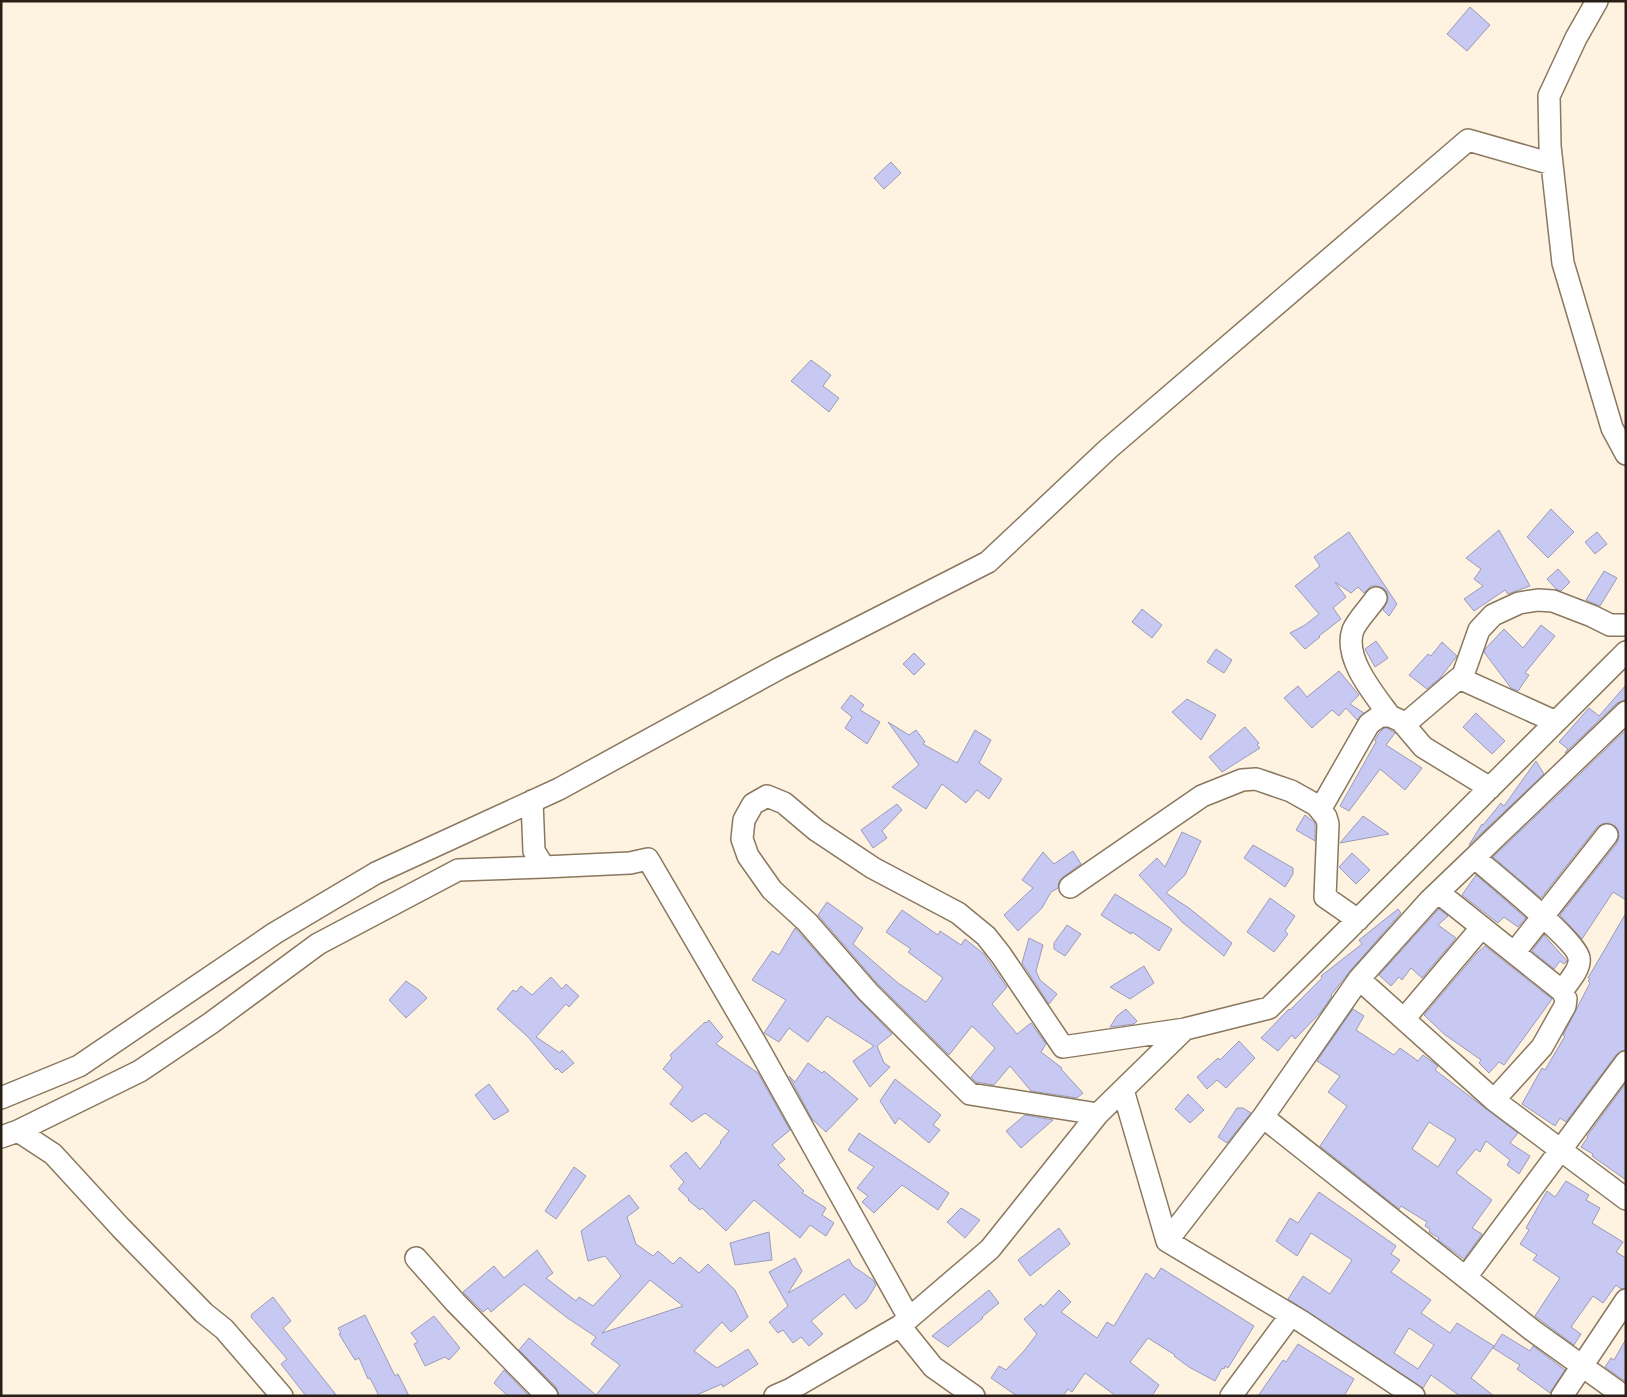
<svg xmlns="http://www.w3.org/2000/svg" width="1627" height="1397" font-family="'Alegreya Sans',sans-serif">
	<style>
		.building { fill: #c8c9f2; stroke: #9b9bb9; fill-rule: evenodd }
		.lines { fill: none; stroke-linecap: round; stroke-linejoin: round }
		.street-casing { stroke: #8a785e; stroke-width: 24 }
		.street { stroke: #fff; stroke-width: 21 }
	</style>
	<rect width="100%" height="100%" fill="#fef2e1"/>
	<path class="building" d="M1470,7L1490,25L1467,51L1447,34Z
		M891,162L901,173L884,189L874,178Z
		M811,360L831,375L823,386L839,398L829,412L791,381Z
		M1551,509L1574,532L1548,558L1527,537Z
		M1499,530L1530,586L1508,594L1505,590L1474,611L1464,599L1483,586L1474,579L1481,569L1466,558Z
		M1349,532L1397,604L1389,616L1383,610L1388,599L1387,592L1383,588L1377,586H1371L1364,593L1358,587L1351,593L1335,582L1346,597L1333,608L1341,619L1319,636L1320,637L1305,649L1290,633L1305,625L1319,614L1295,586L1320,566L1314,557Z
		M1597,532L1607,544L1595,554L1585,542Z
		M1558,569L1570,582L1561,591L1556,589L1547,579Z
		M1604,571L1617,578L1600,606L1586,600Z
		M1142,609L1162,625L1152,638L1132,622Z
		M1541,625L1555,636L1525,673L1529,675L1518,691L1511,688L1484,652L1486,648L1504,629L1523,648Z
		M1376,641L1388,658L1375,667L1365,649Z
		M1442,642L1457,656L1440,678L1427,689L1409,675L1428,654L1431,656Z
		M1216,649L1232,660L1224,673L1207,662Z
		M914,653L925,664L914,675L903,664Z
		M1339,671L1359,695L1350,704L1364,713L1357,720L1346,708L1339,716L1332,710L1312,728L1284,698L1298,686L1307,697Z
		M1626,685V700L1617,703L1565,753L1568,749L1559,742L1589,708L1599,716Z
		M851,695L864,705L860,710L880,722L867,744L845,728L852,717L841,708Z
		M1187,699L1216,715L1201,740L1172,712Z
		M1476,713L1505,741L1492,754L1463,727Z
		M888,722L909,735L916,730L925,742L923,744L957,763L975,730L991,740L979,763L1002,779L989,799L977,790L966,803L942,784L926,809L892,787L919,765Z
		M1245,727L1259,743L1257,745L1260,748L1222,772L1209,757Z
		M1384,728H1387L1395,733L1386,745L1422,768L1405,790L1380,769L1349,811L1340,806L1376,742L1375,740L1379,733Z
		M1626,730V900L1613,892L1582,939L1560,915L1617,843L1619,836L1618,830L1615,826L1608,823L1602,824L1597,827L1541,898L1493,857Z
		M1536,761L1544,774L1469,845L1482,824L1483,825L1501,803L1504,806Z
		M897,804L902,810L882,831L887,838L873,848L861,830Z
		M1305,815L1315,823V841L1296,830Z
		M1363,816L1389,834L1340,843Z
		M1182,832L1201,841L1185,875L1166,893L1189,908L1232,943L1224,956L1182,922L1139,875L1157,858L1165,867Z
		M1253,845L1293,868V874L1285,887L1244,858Z
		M1073,851L1081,864L1063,877L1059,882L1058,888L1051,892L1042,908L1018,931L1004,915L1033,888L1022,880L1043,852L1054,864Z
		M1352,853L1370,870L1356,884L1339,867Z
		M1476,875L1526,918L1518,927L1504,917L1498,923L1462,895Z
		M1115,894L1172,929L1159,951L1132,932L1131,934L1101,915Z
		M1270,898L1295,916L1285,931L1288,934L1274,952L1247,932Z
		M827,902L863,928L853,944L898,983L926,1002L943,978L908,952L911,949L886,932L902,910L938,935L940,931L961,945L965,939L984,954L1007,987L992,1004L1017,1034L1031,1023L1046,1044L1041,1052L1062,1068L1061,1069L1083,1093L1077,1098L1031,1091L1010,1066L994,1085L976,1082L971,1077L995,1048L972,1026L949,1055L877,983L818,915Z
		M1398,909L1401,913L1350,971L1331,995L1332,996L1321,1012L1295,1039L1292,1035L1278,1051L1261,1038L1289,1009L1290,1010L1322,978L1321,976L1362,944L1359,940Z
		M1439,909L1448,916L1438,925L1456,938L1422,978L1411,968L1402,980L1399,977L1391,986L1379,975Z
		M1626,913V1050L1621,1051L1616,1055L1566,1122L1560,1118L1555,1126L1522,1104L1542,1068L1545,1070L1565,1036L1563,1035L1590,983L1588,981L1590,979L1588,978Z
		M1067,925L1081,934L1065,956L1054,949V943Z
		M795,928L859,1000L892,1034L877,1046L884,1063L890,1067L870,1087L853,1061L874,1046L827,1016L808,1042L789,1028L779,1042L764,1033L786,1000L752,980L772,951L779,955Z
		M1544,935L1567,961L1564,964L1560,961L1554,969L1532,951Z
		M1029,938L1043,945L1036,971L1040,980L1057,994L1049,1004L1022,963Z
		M1485,946L1552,999L1504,1065L1499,1062L1489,1073L1479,1063L1481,1060L1444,1034L1424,1015L1477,953Z
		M1144,966L1154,983L1130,999L1110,987Z
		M551,977L562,989L566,984L579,996L569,1007L566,1004L536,1037L560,1053L562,1050L574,1063L562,1073L557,1068L556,1070L528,1037L497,1009L513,990L516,992L521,986L532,995Z
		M406,981L419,990L427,998L406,1018L389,1000Z
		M1126,1009L1137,1021L1134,1024L1110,1027L1117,1016Z
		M1353,1009L1364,1016L1356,1030L1394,1055L1400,1048L1418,1061L1423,1055L1438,1066L1435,1070L1518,1133L1510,1143L1530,1156L1519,1174L1507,1165L1510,1160L1486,1141L1480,1152L1476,1149L1456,1173L1492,1200L1472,1228L1482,1234L1464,1259L1438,1240L1439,1238L1429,1232L1430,1229L1425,1226L1427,1222L1401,1206L1399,1209L1320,1146L1347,1106L1328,1092L1340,1076L1317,1061ZM1429,1122L1456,1139L1438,1167L1412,1149Z
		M709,1020L723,1037L716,1044L758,1073L790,1130L772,1145L785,1159L778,1165L804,1191L802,1193L826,1208L822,1215L834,1223L826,1236L810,1225L800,1238L754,1200L726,1231L702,1208L700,1210L688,1200L689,1199L678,1189L684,1182L670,1166L686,1152L700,1169L721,1143L720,1142L729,1131L705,1113L692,1122L670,1104L683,1087L663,1069L672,1058L670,1055L705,1022L706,1023Z
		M1239,1041L1255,1058L1226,1088L1217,1080L1207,1089L1197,1077L1218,1058L1220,1060Z
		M808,1063L822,1073L824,1071L858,1099L826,1132L812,1119L789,1076L795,1082Z
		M895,1079L941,1115L933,1125L940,1130L929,1143L899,1118L895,1124L880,1101Z
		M1626,1083V1180L1592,1156L1593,1154L1581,1147L1588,1137L1587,1136Z
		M489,1084L509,1111L494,1120L475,1095Z
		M1188,1094L1204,1110L1190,1123L1175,1109Z
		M1237,1108H1243L1251,1113L1227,1143L1218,1137Z
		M1025,1115L1053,1120L1021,1148L1006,1131Z
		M859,1133L949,1193L938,1210L902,1185L874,1213L862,1202L868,1196L857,1188L874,1167L848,1150Z
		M574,1167L586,1176L556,1219L545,1211Z
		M1566,1181L1589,1195L1586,1200L1600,1208L1592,1223L1623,1242L1616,1252L1626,1258V1288L1621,1289L1616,1285L1603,1303L1593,1296L1571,1327L1581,1334L1574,1345L1535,1316L1560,1278L1533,1260L1537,1255L1520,1244L1529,1230L1526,1228L1547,1191L1555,1197Z
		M1319,1192L1396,1246L1391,1254L1400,1260L1391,1272L1431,1300L1421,1313L1450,1333L1457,1323L1494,1346L1471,1378L1494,1396H1460L1431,1375L1423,1388L1288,1299L1303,1276L1330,1294L1352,1260L1311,1233L1297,1256L1276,1241L1290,1218L1298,1223ZM1409,1328L1434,1345L1418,1369L1394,1353Z
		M629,1195L639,1208L627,1217L636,1244L653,1256L658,1251L673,1264L680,1257L699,1273L708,1264L735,1290L748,1317L731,1332L722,1322L694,1351L717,1368L748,1349L758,1364L723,1387L722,1384L694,1396H559L556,1387L519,1350L529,1338L596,1395L620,1365L591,1344L596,1337L566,1317L524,1284L491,1312L488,1308L483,1312L463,1292L494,1266L504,1278L537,1250L553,1273L546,1278L576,1301L579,1297L593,1306L621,1276L605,1256L588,1261L581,1231ZM650,1280L683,1306L602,1333Z
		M961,1208L980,1220L965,1238L947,1222Z
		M1059,1228L1070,1244L1030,1276L1018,1260Z
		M769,1232L772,1260L735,1265L730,1243Z
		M795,1258L802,1271L788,1293L849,1259L853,1266L873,1280L876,1285L866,1301L856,1309L844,1294L811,1321L823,1334L809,1346L801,1337L793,1343L783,1330L778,1333L769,1322L788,1306L769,1272Z
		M1161,1268L1254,1326L1228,1368L1225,1366L1224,1369L1222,1368L1215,1381L1189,1367L1174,1356L1175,1355L1148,1338L1130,1362L1159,1385L1152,1396H1116L1085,1373L1072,1392L1068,1389L1063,1396H1017L991,1378L999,1366L1006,1370L1024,1351L1037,1334L1024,1319L1041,1304L1043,1307L1059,1290L1071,1302L1061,1312L1097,1338L1107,1322L1114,1326L1146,1273L1154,1279Z
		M989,1290L999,1303L982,1317L983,1318L948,1347L932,1336Z
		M273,1297L291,1321L283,1328L337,1396H306L281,1364L287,1359L251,1317L252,1314Z
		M365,1315L395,1376L398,1374L409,1396H379L370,1378L368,1379L359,1358L355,1360L339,1334L341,1333L338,1328Z
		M434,1316L460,1348L449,1360L445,1357L425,1366L414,1344L418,1342L411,1333Z
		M1502,1334L1530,1351L1533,1346L1565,1370L1550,1393L1517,1369L1520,1365L1493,1348Z
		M1626,1339V1382L1605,1367L1611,1358L1614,1360Z
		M1298,1344L1354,1379L1344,1396H1258L1283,1360L1286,1362Z
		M504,1370L529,1396H508L494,1383Z"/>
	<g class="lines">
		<g class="street-casing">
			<path id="street" d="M1597,1L1576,38L1549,96L1550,146L1563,263L1612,428L1626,454
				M1376,598C1370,607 1357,620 1353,630C1343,658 1374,694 1390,716
				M1462,678L1479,630L1493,615L1519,603L1538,600L1553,601L1592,616L1610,625H1626
				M1404,725L1459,678L1556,722
				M532,801L534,851L544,867L630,863L648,859L759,1049L909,1318
				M1321,808L1369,724L1380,716H1390L1401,721L1423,747L1490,788
				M1475,858C1492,873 1577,941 1579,958C1581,969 1568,982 1562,991
				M1070,887L1202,796L1242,780L1256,779L1291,791L1316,805L1326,817L1328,824L1325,897L1358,920
				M1439,893L1562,991L1566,999L1565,1006L1542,1047L1494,1100
				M1514,953L1607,835
				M1359,979L1494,1100L1626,1199
				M1404,1019L1482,927
				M1123,1090L1167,1241L1301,1321L1414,1396
				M1,1098L79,1066L275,933L376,873L559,789L780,668L988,562L1108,449L1468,140L1552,164
				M1098,1114L970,1094L868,992L807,922L772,890L748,856L742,839L744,820L753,804L767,796L784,803L816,830L873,868L958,913L986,936L1001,955L1063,1047L1185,1029
				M1263,1117L1532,1330L1624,1396
				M18,1131L53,1154L121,1228L204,1313L224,1329L282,1396
				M1,1137L18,1131L140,1071L211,1023L318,944L458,870L544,867
				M1167,1241L1263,1117L1359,979L1429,901L1626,712
				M416,1258L455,1302L547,1396
				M1466,1277L1626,1062
				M900,1326L933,1367L974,1396
				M775,1396L791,1389L900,1326L990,1249L1098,1114L1185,1029L1269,1008L1626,652
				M1231,1396L1291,1315
				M1562,1396L1626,1300"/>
		</g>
		<use href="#street" class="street"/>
	</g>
	<rect width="1627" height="1397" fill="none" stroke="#282016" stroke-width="5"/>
</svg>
